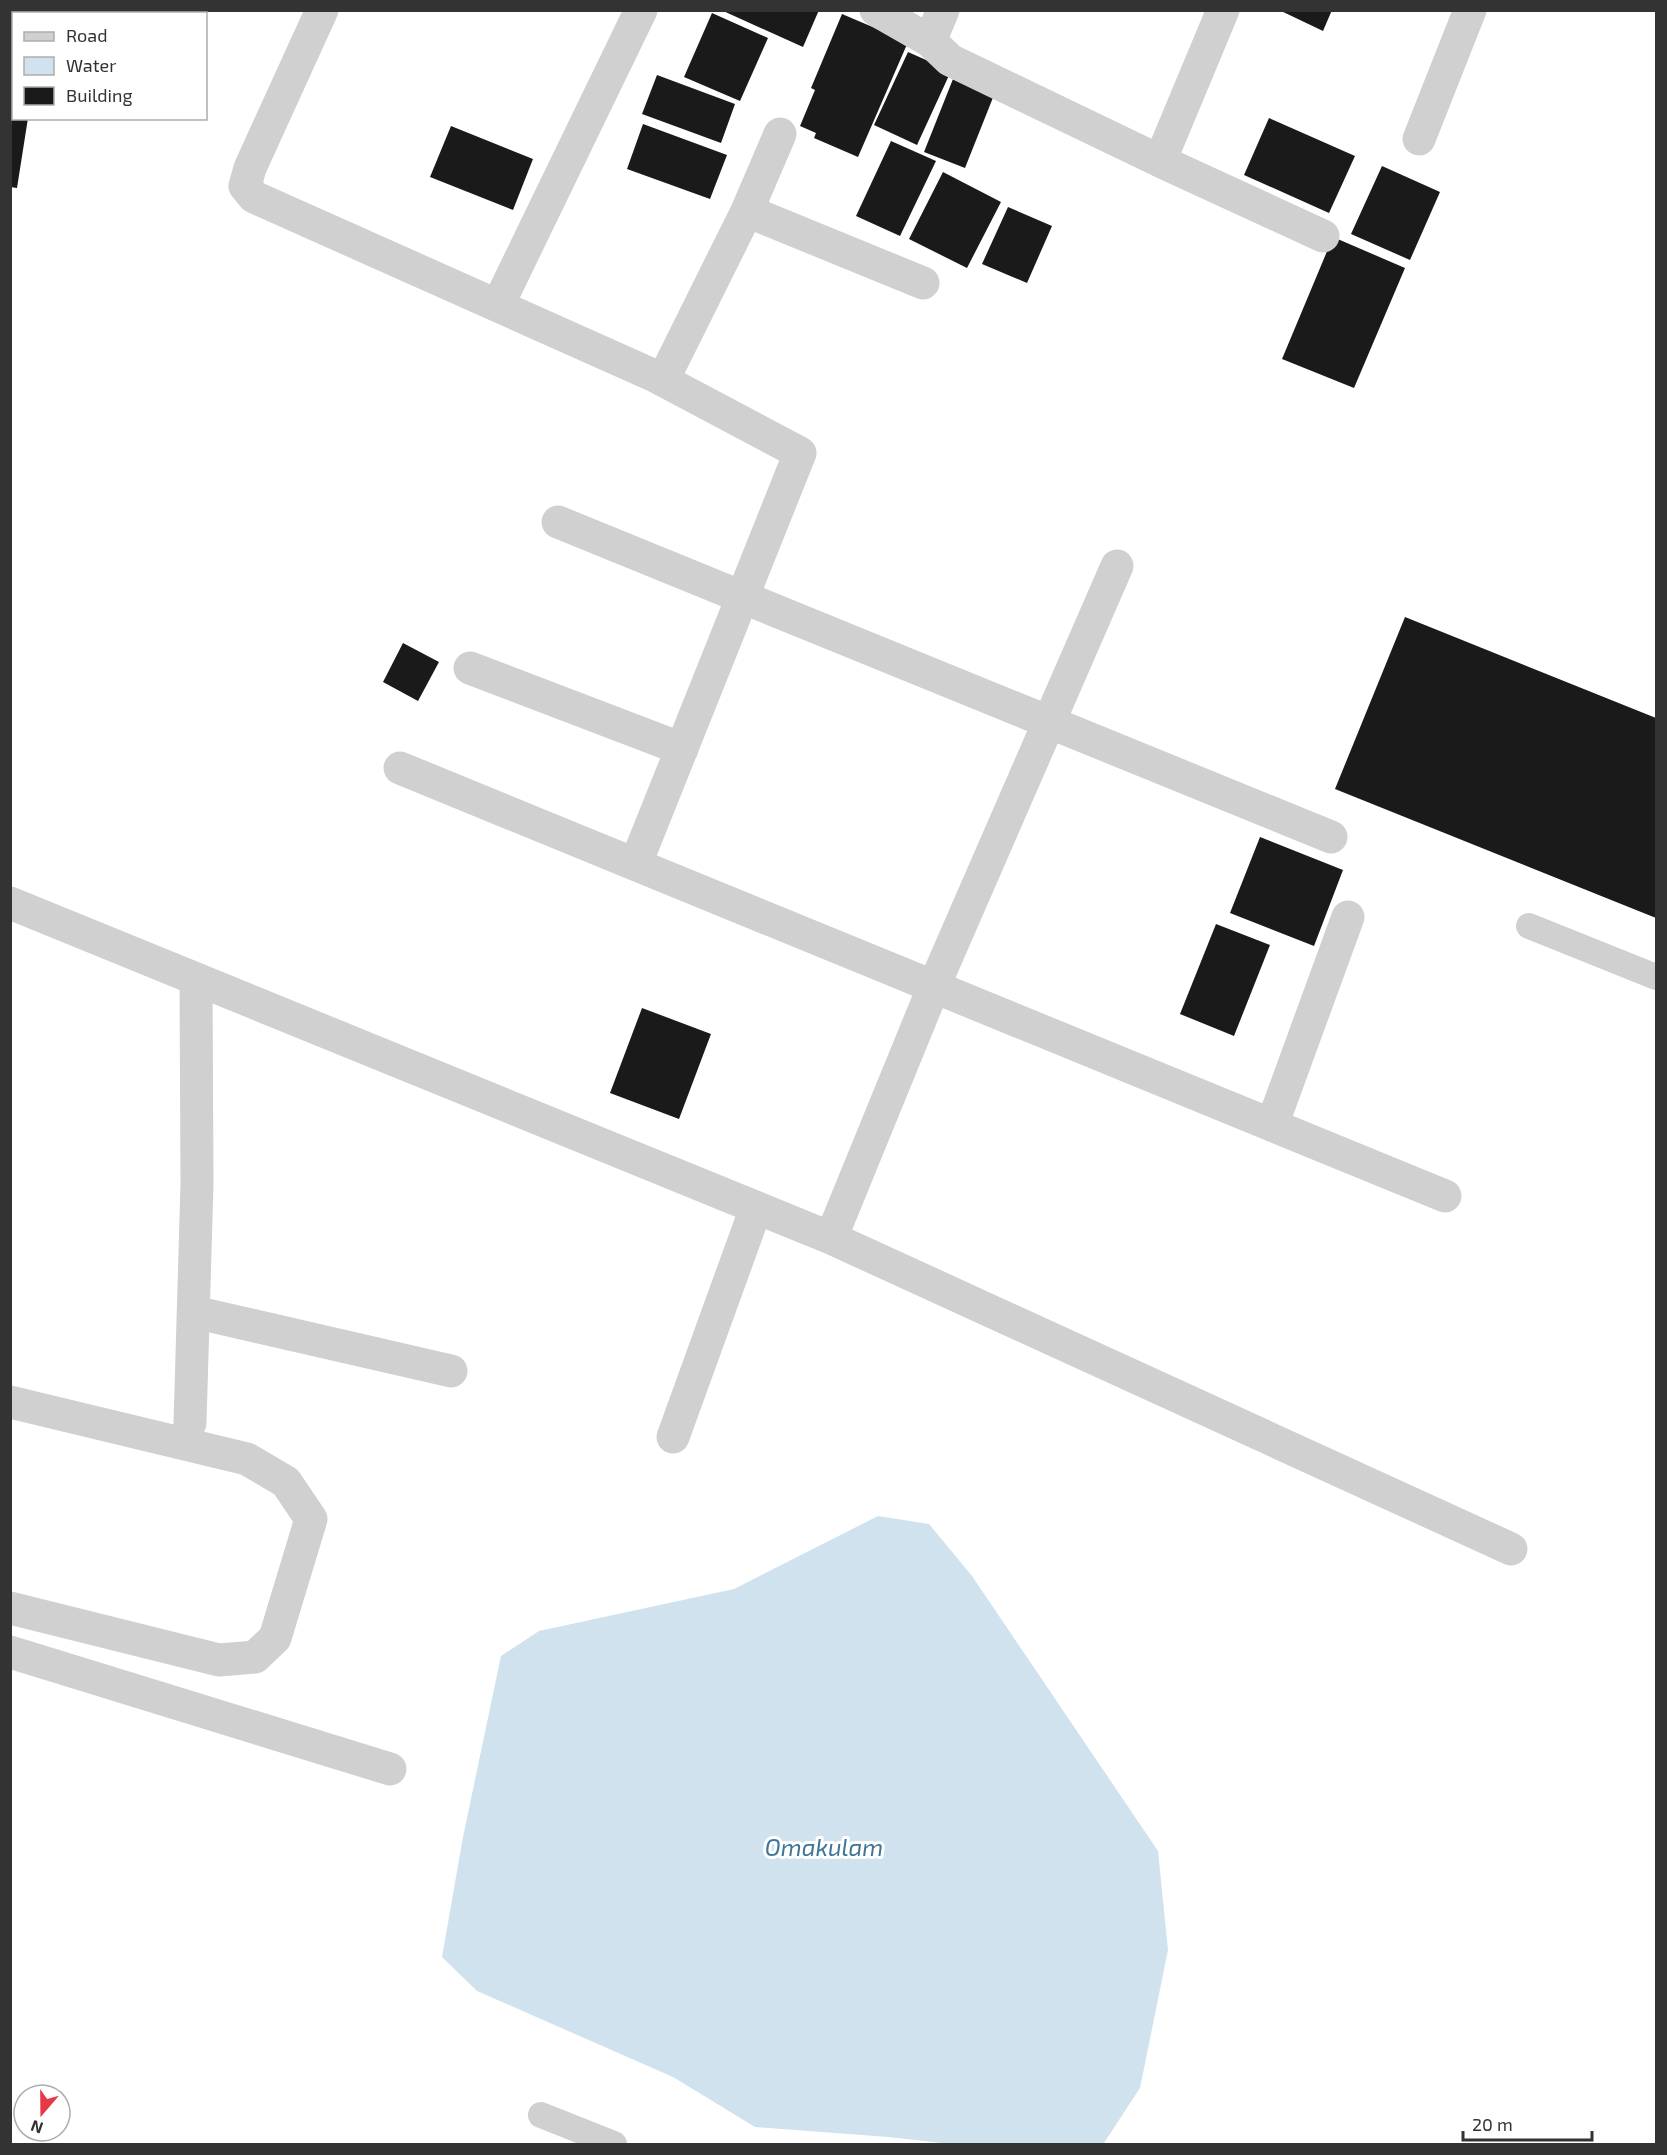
<svg xmlns="http://www.w3.org/2000/svg" width="1667" height="2155" font-family="'Exo 2',sans-serif">
	<style>
		.water { fill: #cfe2ee }
		.building { fill: #1a1a1a }
		.lines { fill: none; stroke-linecap: round; stroke-linejoin: round }
		.lane { stroke: #d0d0d0; stroke-width: 26 }
		.street { stroke: #d0d0d0; stroke-width: 33 }
		.labels { text-anchor: middle; stroke-width: 6; stroke-linejoin: round; paint-order: stroke }
		.water-label { font-size: 24px; font-style: italic; fill: #3f7597; stroke: #fff }
	</style>
	<rect width="100%" height="100%" fill="#fff"/>
	<path class="water" d="M878,1516L929,1524L972,1576L1158,1851L1168,1950L1140,2088L1104,2143L951,2144L888,2137L755,2127L673,2077L477,1991L442,1957L463,1837L501,1656L539,1631L734,1589Z"/>
	<path class="building" d="M30,10H85V14H30Z
		M119,10H151L150,14Z
		M721,10H819L803,47Z
		M1279,10H1332L1323,31Z
		M712,13L768,38L740,101L684,77Z
		M842,14L908,42L858,157L814,138L816,133L800,126L815,90L811,88Z
		M13,44H14V92L10,91Z
		M908,52L951,71L917,145L874,125Z
		M955,74L996,90L965,168L924,152Z
		M657,75L735,104L721,143L642,114Z
		M10,110L14,111V118H28L17,188L10,187Z
		M1269,118L1355,156L1329,213L1244,175Z
		M643,124L727,155L710,199L627,169Z
		M451,126L533,159L513,210L430,177Z
		M891,141L936,161L900,236L856,216Z
		M1382,166L1440,192L1410,260L1351,234Z
		M943,172L1001,202L967,268L909,239Z
		M1008,207L1052,226L1027,283L982,264Z
		M1333,237L1405,268L1354,388L1282,359Z
		M1405,617L1656,718V918L1335,789Z
		M403,643L439,662L418,701L383,682Z
		M1260,837L1343,870L1314,946L1230,913Z
		M1216,924L1270,945L1234,1036L1180,1014Z
		M642,1008L711,1034L679,1119L610,1093Z"/>
	<g class="lines">
		<path class="lane" d="M1529,926L1656,977
			M541,2115L614,2144"/>
		<path class="street" d="M322,10L250,168L245,186L254,197L655,376L666,374L747,211L923,283
			M876,10L930,41
			M943,10L930,41L950,60L1160,161L1223,10
			M1419,139L1470,10
			M1160,161L1323,236
			M747,211L780,134
			M498,305L641,10
			M558,522L1331,837
			M470,668L682,749
			M400,768L1445,1196
			M636,863L800,453L655,376
			M10,903L831,1238L1511,1549
			M1272,1125L1348,917
			M831,1238L934,986L1117,566
			M194,1312L451,1371
			M10,1402L247,1459L286,1482L311,1519L275,1638L255,1657L219,1660L10,1608
			M190,1423L197,1184L196,979
			M673,1437L756,1208
			M10,1652L390,1769"/>
	</g>
	<g class="labels">
		<g class="water-label">
			<text x="824" y="1856">Omakulam</text>
		</g>
	</g>
	<rect width="1667" height="2155" fill="none" stroke="#333333" stroke-width="24"/>
	<rect x="12" y="12" width="195" height="108" fill="#ffffff" stroke="#adadad" stroke-width="1.5"/>
	<rect x="24" y="32" width="30" height="9" fill="#d0d0d0" stroke="#adadad" stroke-width="1.5"/>
	<text x="66" y="42" font-size="18" fill="#333333">Road</text>
	<rect x="24" y="57" width="30" height="18" fill="#cfe2ee" stroke="#adadad" stroke-width="1.5"/>
	<text x="66" y="72" font-size="18" fill="#333333">Water</text>
	<rect x="24" y="87" width="30" height="18" fill="#1a1a1a" stroke="#adadad" stroke-width="1.5"/>
	<text x="66" y="102" font-size="18" fill="#333333">Building</text>
	<g transform="translate(42 2113) rotate(200)"><circle r="28" fill="#ffffff" stroke="#adadad" stroke-width="1.5"/>
	<path d="M0-4.5L10 22L0 15L-10 22Z" fill="#e63946"/>
	<text y="-9" font-size="16" font-weight="bold" text-anchor="middle" fill="#333333">N</text>
	</g>
	<path d="M1463 2131v9h129v-9" fill="none" stroke="#333333" stroke-width="3"/>
	<text x="1472" y="2131" font-size="18" fill="#333333" stroke="#ffffff" stroke-width="4.5" paint-order="stroke">20 m</text>
</svg>
